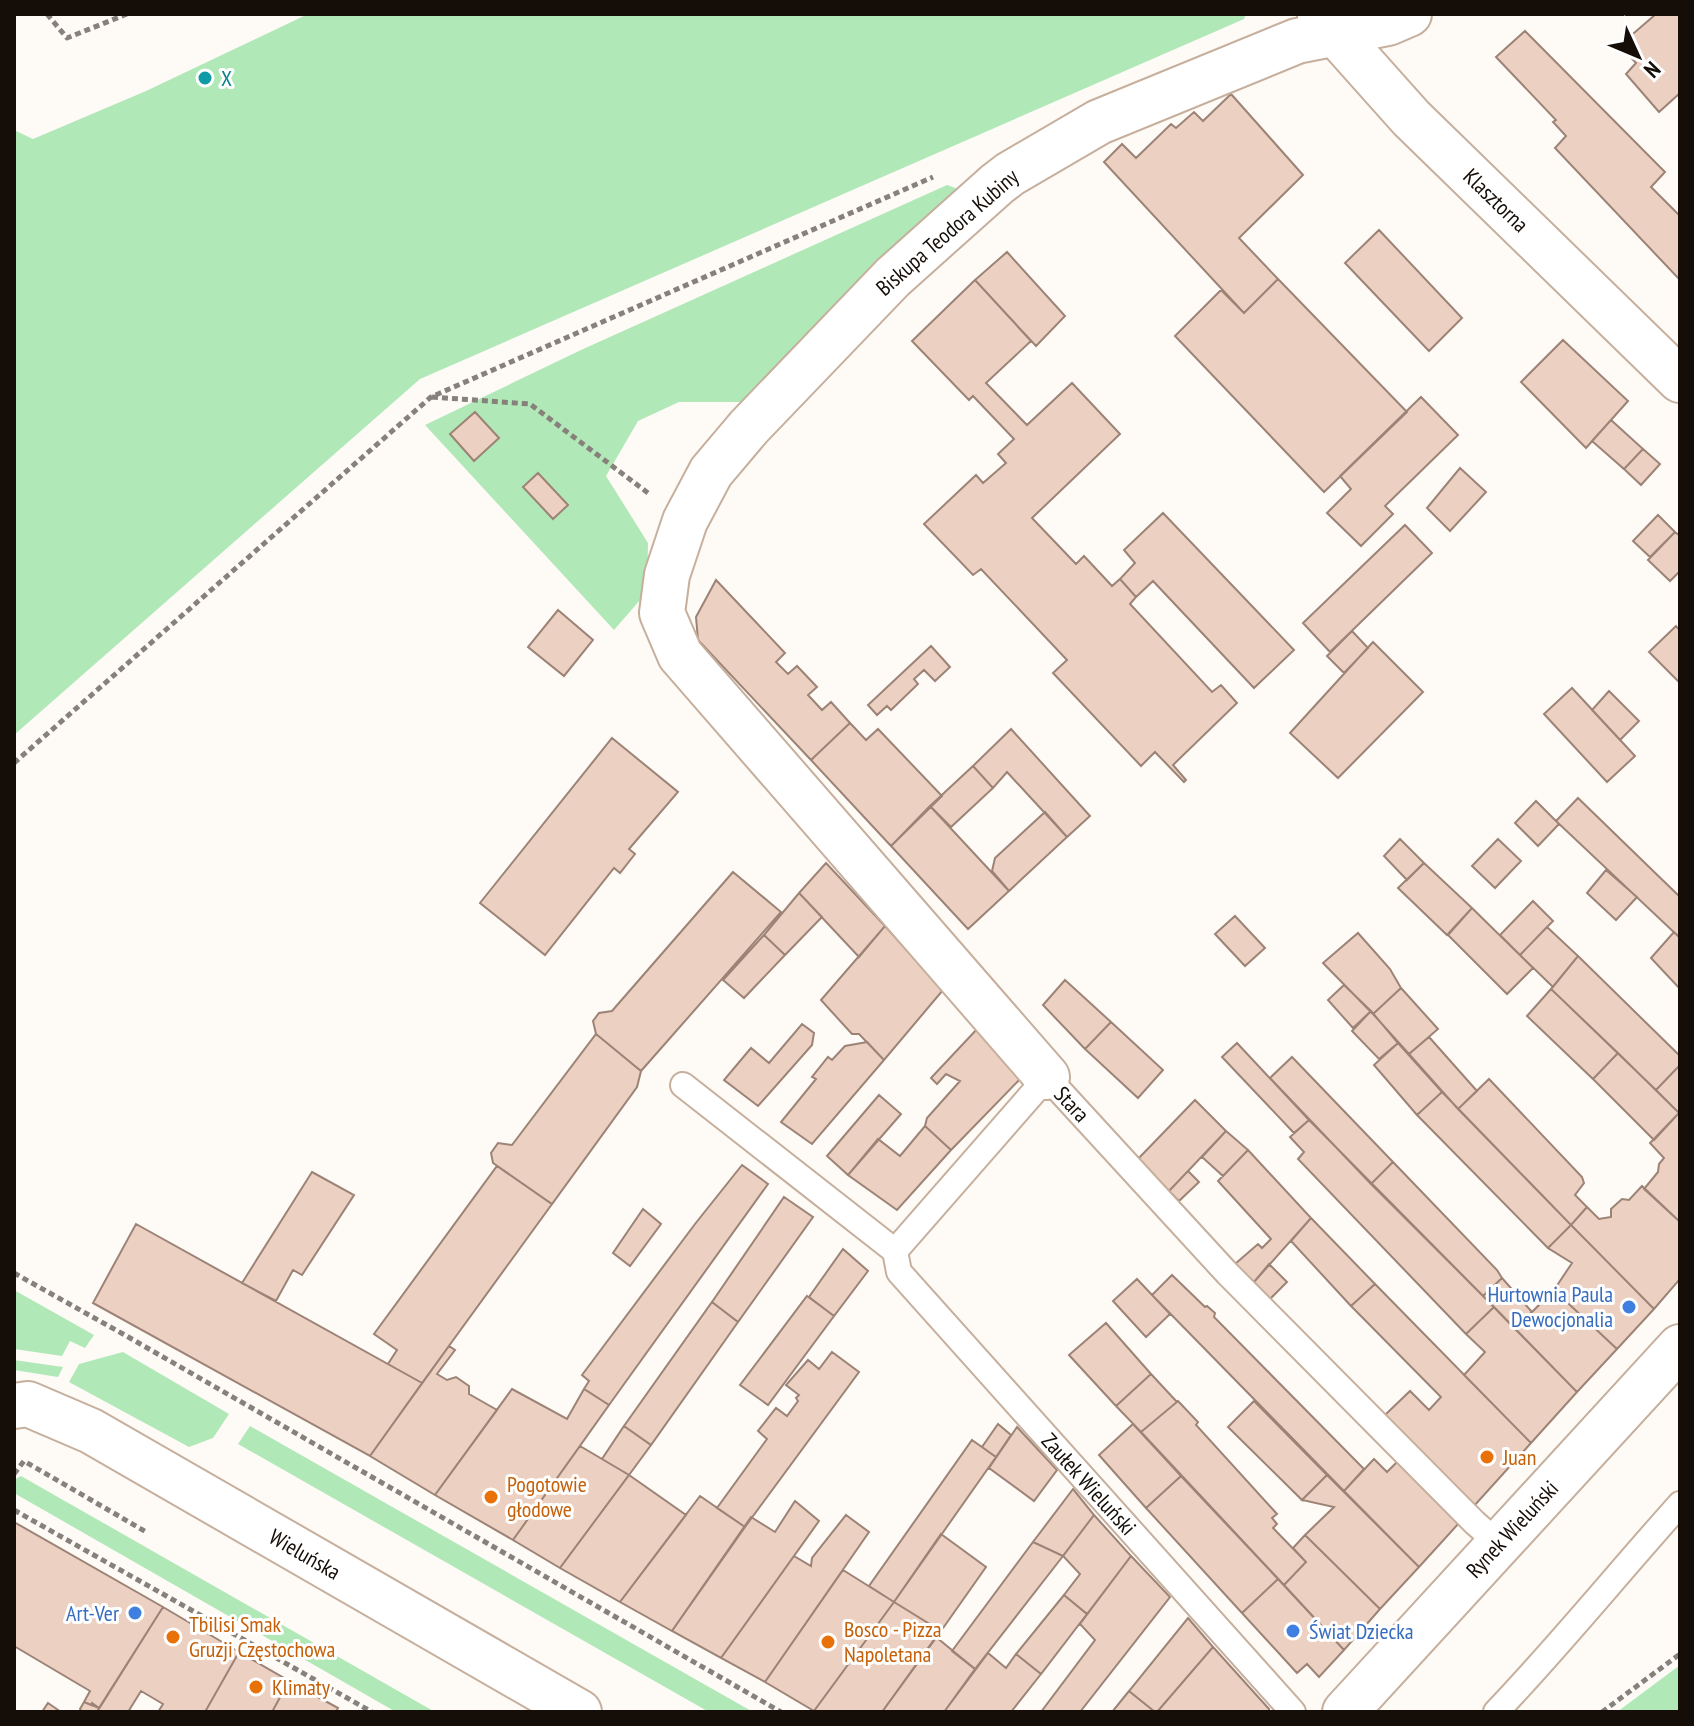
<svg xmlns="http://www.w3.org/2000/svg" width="1694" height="1726" font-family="'PT Sans Narrow',sans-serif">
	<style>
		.green { fill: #b1e8b8 }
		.building { fill: #ecd1c2; stroke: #9c8376; stroke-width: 2 }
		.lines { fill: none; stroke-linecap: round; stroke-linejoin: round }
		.lane-casing { stroke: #c6af9c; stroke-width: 28 }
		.street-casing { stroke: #c6af9c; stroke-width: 48 }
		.path { stroke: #87817c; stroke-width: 5; stroke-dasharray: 6 4; stroke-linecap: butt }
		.lane { stroke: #fff; stroke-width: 24 }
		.street { stroke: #fff; stroke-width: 44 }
		.culture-dot { fill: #0f9aa8; stroke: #fff; stroke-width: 3 }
		.shop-dot { fill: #3f7fe0; stroke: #fff; stroke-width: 3 }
		.food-dot { fill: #e8710a; stroke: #fff; stroke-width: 3 }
		.labels { text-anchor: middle; stroke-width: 6; stroke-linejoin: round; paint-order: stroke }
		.culture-label { font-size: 22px; fill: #0d838f; stroke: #fff; text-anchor: start }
		.street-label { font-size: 22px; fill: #150d07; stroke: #fff }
		.shop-label { font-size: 22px; fill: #366cbe; stroke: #fff; text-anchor: end }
		.food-label { font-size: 22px; fill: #c56008; stroke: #fff; text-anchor: start }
	</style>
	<rect width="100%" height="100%" fill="#fefaf6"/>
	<path class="green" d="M308,14H1246L1244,19L420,379L14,735V130L33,139L146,91Z
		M947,185L964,191L741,402H679L638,421L606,476L648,543L647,592L614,630L425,425L581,350Z
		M14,1290L94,1335L85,1348L70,1341L62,1356L14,1349Z
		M123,1352L229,1414L213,1438L189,1447L69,1382L79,1364Z
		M14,1360L63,1367L58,1377L14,1370Z
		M250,1426L753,1712H709L238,1444Z
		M21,1476L435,1712H396L14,1493V1480Z
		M1680,1665V1712H1617Z"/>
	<path class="building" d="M1656,14H1678L1680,16V93L1659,112L1626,74L1636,63L1620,45Z
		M1525,31L1665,172L1651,187L1680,216V280L1555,148L1566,136L1553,122L1556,120L1496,57Z
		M1231,94L1303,175L1239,238L1278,279L1244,313L1104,162L1122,144L1136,158L1171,124L1176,128L1194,112L1203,121Z
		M1379,230L1462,318L1429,351L1345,263Z
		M1007,252L1065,316L1036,346L975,280Z
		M1278,279L1407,412L1324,492L1175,336L1221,290L1244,313Z
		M975,280L1031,341L986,383L1027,425L1072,383L1120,434L1032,518L1076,564L1084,556L1112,586L1120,579L1136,597L1130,604L1212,692L1221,685L1237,703L1173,765L1186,780L1184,782L1155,752L1141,766L1053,673L1067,660L981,569L973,575L924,524L976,475L983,483L1006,463L998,454L1014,439L973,396L969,400L912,341Z
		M1563,340L1628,401L1586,448L1521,382Z
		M1421,397L1458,435L1385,506L1393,514L1361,546L1327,513L1351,489L1340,476Z
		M475,412L499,438L474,461L450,434Z
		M1611,420L1643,449L1624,469L1592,441Z
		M1643,449L1660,464L1641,485L1624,469Z
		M1460,468L1486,492L1450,531L1427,508Z
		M538,473L568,505L553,519L523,487Z
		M1163,513L1294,650L1254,688L1153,581L1136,597L1120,579L1135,563L1124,550Z
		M1658,515L1675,532L1650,557L1633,541Z
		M1405,525L1432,553L1330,652L1303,623Z
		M1675,532L1680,536V571L1670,581L1648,560Z
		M716,580L785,653L776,662L788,674L797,666L817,687L808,695L822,710L831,702L850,723L811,760L698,640L696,617Z
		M558,610L593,640L564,676L528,647Z
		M1676,626L1680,631V683L1649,652Z
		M1352,631L1368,648L1344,673L1327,656Z
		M1373,642L1423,692L1338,778L1290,733Z
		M931,646L950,667L935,681L924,670L914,679L918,684L891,710L887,706L877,715L868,705Z
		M1572,688L1635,756L1607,782L1544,714Z
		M1609,691L1639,721L1620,740L1592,710Z
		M850,723L866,740L878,729L942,796L891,846L811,760Z
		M1011,729L1090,816L1067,837L1007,772L993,788L973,766Z
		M612,738L678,792L629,849L635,854L620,873L614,868L545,955L480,903Z
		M973,766L993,788L951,827L930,806Z
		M1578,798L1680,897V938L1556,821Z
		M1536,801L1559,824L1538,846L1515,823Z
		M930,806L1009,891L968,929L891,846Z
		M1045,812L1067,837L1009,891L992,871L995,858Z
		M1400,839L1424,863L1407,880L1384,856Z
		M1498,839L1521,861L1495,888L1472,866Z
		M826,863L885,926L859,957L799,893Z
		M1424,863L1472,908L1447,935L1398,888Z
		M1606,870L1637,897L1616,920L1587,893Z
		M733,872L781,912L641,1071L596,1034L593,1021L599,1013L612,1011Z
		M799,893L822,917L785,955L764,935Z
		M1533,901L1553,921L1520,955L1500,935Z
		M1472,908L1533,968L1507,994L1448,935Z
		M1235,916L1265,948L1245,966L1215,934Z
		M885,926L943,990L884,1060L859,1034H852L821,1000Z
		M1547,927L1578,956L1553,987L1520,955Z
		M1674,932L1680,938V989L1651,958Z
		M1358,933L1390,969L1401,988L1373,1014L1323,963Z
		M764,935L785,955L744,998L723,980Z
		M1578,956L1680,1056V1065L1656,1090L1551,989Z
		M1065,980L1111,1022L1085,1049L1043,1005Z
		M1344,985L1371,1011L1353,1028L1328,1000Z
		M1401,988L1438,1029L1409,1054L1373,1014Z
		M1551,989L1618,1053L1593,1079L1527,1016Z
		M1371,1011L1398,1043L1379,1059L1352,1031Z
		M1111,1022L1163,1070L1138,1098L1085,1049Z
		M802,1024L814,1033L812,1045L758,1106L724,1080L751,1048L769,1063Z
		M978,1028L1023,1076L951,1150L925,1126L927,1118L960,1081L946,1074L937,1084L931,1078Z
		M596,1034L641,1071L637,1087L552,1204L493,1163L491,1153L498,1143L512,1145Z
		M1429,1037L1477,1091L1458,1109L1409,1054Z
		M867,1042L884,1060L812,1144L781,1122L816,1079L812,1077L828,1057L832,1060L845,1046Z
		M1237,1043L1309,1120L1294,1133L1222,1057Z
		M1398,1043L1442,1092L1417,1115L1374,1065Z
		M1618,1053L1679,1113L1654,1140L1593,1079Z
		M1292,1057L1393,1162L1371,1184L1270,1078Z
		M1680,1065V1114L1656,1090Z
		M1489,1079L1582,1177L1584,1183L1575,1195L1587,1207L1571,1225L1458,1109Z
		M1442,1092L1571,1225L1548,1248L1417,1115Z
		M879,1095L901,1114L848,1175L827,1156Z
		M1195,1100L1226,1131L1169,1191L1137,1160Z
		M1679,1113L1680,1114V1222L1644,1189L1658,1172L1659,1164L1664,1158L1650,1143Z
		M1309,1120L1494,1307L1466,1334L1298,1159L1304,1152L1290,1137Z
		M925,1126L951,1150L897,1210L848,1175L878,1139L900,1156Z
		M1226,1131L1248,1150L1223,1176L1202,1157Z
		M1248,1150L1311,1218L1254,1282L1235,1264L1258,1244L1262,1248L1271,1239L1218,1181Z
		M1393,1162L1497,1270L1502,1278L1483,1296L1371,1184Z
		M742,1165L768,1184L609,1405L584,1389L589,1381L582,1375L695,1224Z
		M497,1166L552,1204L422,1383L388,1364L397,1350L374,1334Z
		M1188,1171L1199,1182L1179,1201L1169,1191Z
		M312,1172L354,1195L302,1275L293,1270L276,1301L242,1283Z
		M1642,1186L1680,1222V1279L1654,1309L1571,1225L1587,1207L1599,1219L1611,1217V1209L1622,1199L1629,1200Z
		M784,1197L813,1217L738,1322L712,1302Z
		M643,1209L661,1224L630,1266L613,1253Z
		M1311,1218L1375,1284L1351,1306L1291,1241Z
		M136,1224L422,1383L370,1456L93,1303Z
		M1571,1225L1654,1309L1617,1349L1554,1290L1572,1263L1548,1248Z
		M843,1249L868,1271L834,1316L809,1297Z
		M1269,1264L1287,1282L1270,1299L1254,1282Z
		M1172,1275L1205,1307L1207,1306L1215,1313L1214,1317L1364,1469L1344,1491L1152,1295Z
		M1502,1278L1532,1312L1515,1329L1483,1296Z
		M1137,1279L1170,1314L1146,1337L1113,1301Z
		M1375,1284L1531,1443L1474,1506L1385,1415L1410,1391L1429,1410L1441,1397L1351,1306Z
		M1554,1290L1617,1349L1577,1392L1515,1329Z
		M807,1296L834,1316L768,1405L740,1385Z
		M712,1302L738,1322L651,1445L624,1426Z
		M1494,1307L1577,1392L1531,1443L1464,1375L1485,1352L1466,1334Z
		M1106,1323L1151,1374L1116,1406L1069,1355Z
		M449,1346L455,1350L437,1374L447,1380L456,1377L469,1386V1394L497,1410L435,1495L370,1456Z
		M832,1352L859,1372L745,1527L717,1508L767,1439L758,1431L776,1408L787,1416L798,1401L796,1398L799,1395L786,1385L808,1360L819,1369Z
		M1151,1374L1177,1402L1141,1432L1116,1406Z
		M512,1389L567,1419L584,1389L609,1405L513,1540L435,1495Z
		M1178,1401L1198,1422L1196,1425L1277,1514L1272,1518L1277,1524L1273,1528L1306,1562L1284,1585L1141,1432Z
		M1254,1401L1327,1475L1302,1500L1228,1427Z
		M998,1424L1011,1435L996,1457L982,1447Z
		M1133,1424L1181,1476L1146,1508L1099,1455Z
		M624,1426L651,1445L629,1475L602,1459Z
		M1017,1427L1057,1470L1034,1501L989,1468Z
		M972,1440L996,1457L894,1602L869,1586Z
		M580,1446L629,1475L560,1568L513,1540Z
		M1374,1459L1387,1472L1399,1460L1459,1523L1419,1567L1344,1491Z
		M629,1475L686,1515L620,1602L560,1568Z
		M1327,1475L1419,1567L1380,1609L1305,1535L1334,1507L1302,1500Z
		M1181,1476L1278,1579L1242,1613L1146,1508Z
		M1073,1489L1094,1515L1063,1556L1033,1542Z
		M700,1496L745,1527L672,1631L620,1602Z
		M795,1501L819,1521L721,1658L672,1631L751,1517L775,1532Z
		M846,1515L869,1532L765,1682L721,1658L794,1556L811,1566L812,1558Z
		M1094,1515L1131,1556L1087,1614L1064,1595L1080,1574L1063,1556Z
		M14,1522L163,1607L99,1708L84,1702L90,1691L14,1646Z
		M941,1534L986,1567L941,1631L894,1602Z
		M1305,1535L1380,1609L1344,1650L1284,1585L1306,1562L1293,1548Z
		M1033,1542L1063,1556L975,1669L952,1651Z
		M1131,1556L1170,1597L1080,1712H1041L1095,1640L1080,1624Z
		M843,1570L894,1602L814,1711L765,1682Z
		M1278,1579L1344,1650L1319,1677L1307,1664L1297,1673L1242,1613Z
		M1064,1595L1087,1614L1041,1674L1016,1654Z
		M894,1602L941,1631L882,1712L814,1711Z
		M163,1607L239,1652L205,1712H158L163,1704L141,1691L128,1712H97Z
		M1188,1618L1213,1647L1157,1712H1155L1129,1691Z
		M936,1637L975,1669L944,1712H882Z
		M1213,1647L1269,1709V1712H1157Z
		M239,1652L289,1681L272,1712H205Z
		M988,1653L1006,1668L1016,1654L1041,1674L1011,1712H944Z
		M289,1681L338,1708L336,1712H272Z
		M1129,1691L1155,1712H1112Z
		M84,1702L91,1705L92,1703L99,1708L97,1712H82L80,1709Z
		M48,1703L61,1712H42Z"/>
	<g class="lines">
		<g class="lane-casing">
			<path id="lane" d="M683,1085L895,1251L899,1272L1293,1712
				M895,1251L1047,1077L1227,1273L1475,1523L1499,1544
				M1496,1712C1560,1645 1618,1573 1680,1504"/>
		</g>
		<g class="street-casing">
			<path id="street" d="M1320,16L1411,118L1680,380
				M1047,1077L680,655L662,613L667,575L685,521L711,472L749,427L893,277L997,184L1010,174L1099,122L1297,41L1388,23L1409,14
				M14,1406L28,1404L91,1431L579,1712
				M1345,1712L1680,1347"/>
		</g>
		<path class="path" d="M47,14L67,38L127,14
			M432,397L530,404L648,493
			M14,763L431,397L933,177
			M14,1273L123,1334L781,1712
			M14,1474L24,1461L148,1533
			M14,1510L372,1712
			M1602,1712L1680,1654"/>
		<use href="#lane" class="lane"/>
		<use href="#street" class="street"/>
	</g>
	<circle class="culture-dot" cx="205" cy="78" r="8"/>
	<g class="shop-dot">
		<circle cx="1629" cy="1307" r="8"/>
		<circle cx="135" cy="1613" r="8"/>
		<circle cx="1293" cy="1631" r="8"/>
	</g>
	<g class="food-dot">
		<circle cx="1487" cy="1457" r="8"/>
		<circle cx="491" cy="1497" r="8"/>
		<circle cx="173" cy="1637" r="8"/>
		<circle cx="828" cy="1642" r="8"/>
		<circle cx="256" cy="1687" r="8"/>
	</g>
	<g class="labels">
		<g class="culture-label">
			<text x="221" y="86">X</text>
		</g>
		<g class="street-label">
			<text transform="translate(1496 200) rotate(44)" y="8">Klasztorna</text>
			<text transform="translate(947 232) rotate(-41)" y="8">Biskupa Teodora Kubiny</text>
			<text transform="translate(1072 1104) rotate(47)" y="8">Stara</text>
			<text transform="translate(1089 1484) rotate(48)" y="8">Zaułek Wieluński</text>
			<text transform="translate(1512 1529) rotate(-47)" y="8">Rynek Wieluński</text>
			<text transform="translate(305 1554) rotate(30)" y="8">Wieluńska</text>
		</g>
		<g class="shop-label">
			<text x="1613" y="1302">Hurtownia Paula<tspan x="1613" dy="25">Dewocjonalia</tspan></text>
			<text x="119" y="1621">Art-Ver</text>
			<text x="1309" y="1639" text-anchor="start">Świat Dziecka</text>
		</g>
		<g class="food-label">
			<text x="1503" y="1465">Juan</text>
			<text x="507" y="1492">Pogotowie<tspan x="507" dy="25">głodowe</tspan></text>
			<text x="189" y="1632">Tbilisi Smak<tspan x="189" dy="25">Gruzji Częstochowa</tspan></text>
			<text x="844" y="1637">Bosco - Pizza<tspan x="844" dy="25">Napoletana</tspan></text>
			<text x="272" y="1695">Klimaty</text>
		</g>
	</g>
	<rect width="1694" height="1726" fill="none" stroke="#150d07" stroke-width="32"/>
	<g transform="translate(1638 56) rotate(134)" stroke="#ffffff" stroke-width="6" paint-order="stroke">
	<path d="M0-6L14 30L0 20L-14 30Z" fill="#150d07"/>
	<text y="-12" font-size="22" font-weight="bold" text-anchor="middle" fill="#150d07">N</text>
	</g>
</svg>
